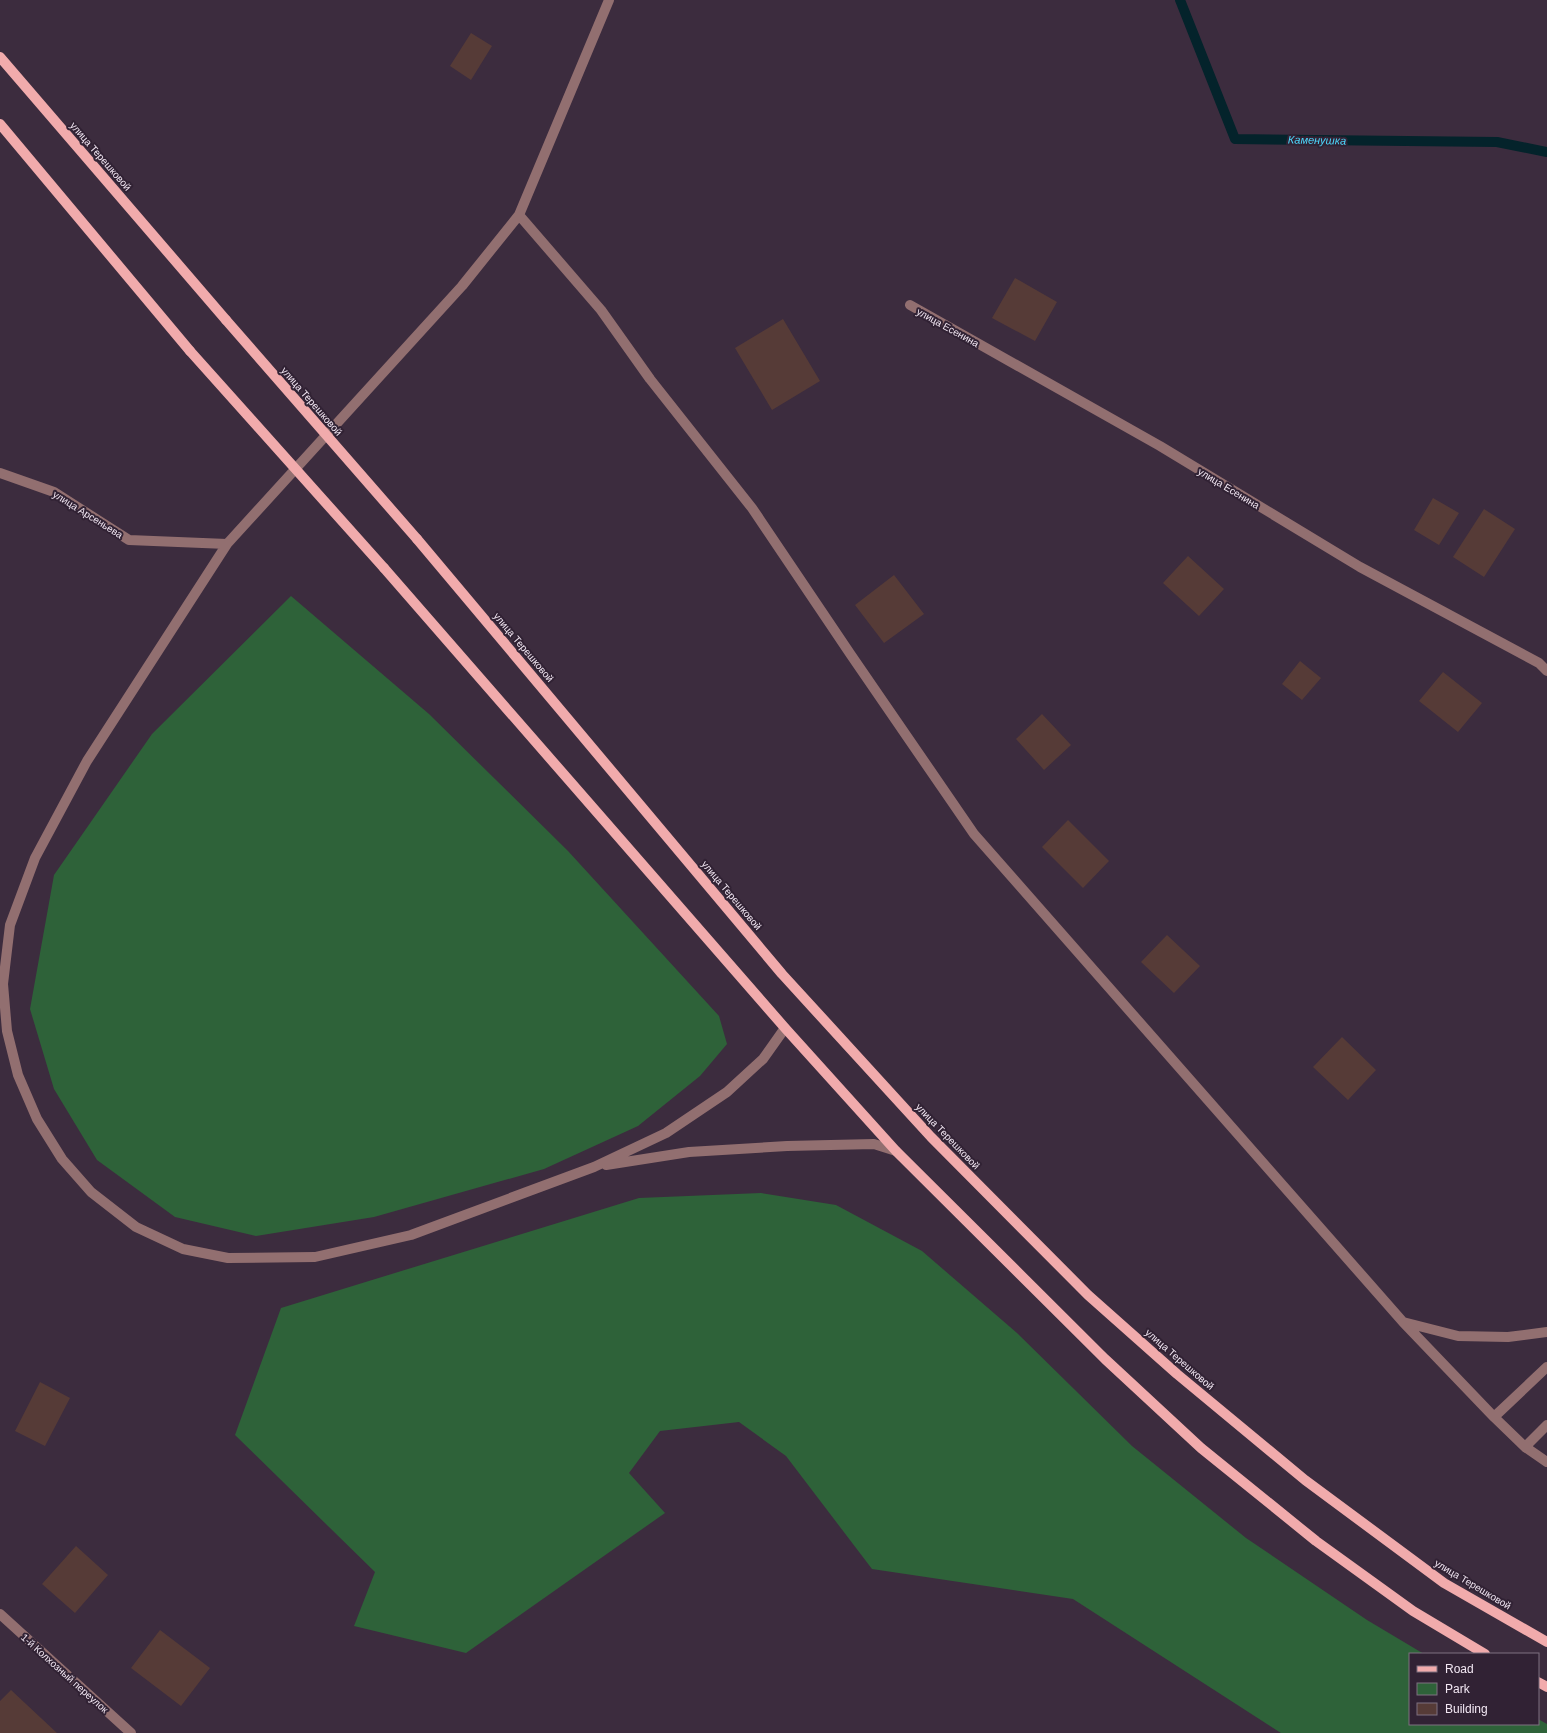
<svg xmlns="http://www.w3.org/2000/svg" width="1547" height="1733" font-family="Arial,sans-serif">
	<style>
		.green { fill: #2e6239 }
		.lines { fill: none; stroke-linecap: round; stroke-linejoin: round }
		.stream { stroke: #04232b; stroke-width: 10 }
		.building { fill: #563b37 }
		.minor { stroke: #926f70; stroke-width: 10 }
		.major { stroke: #f1abac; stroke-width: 10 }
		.major-bridge { stroke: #f1abac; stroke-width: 10 }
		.labels { text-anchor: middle; stroke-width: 4; stroke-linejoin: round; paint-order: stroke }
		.street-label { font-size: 10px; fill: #f2e7f3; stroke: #312234 }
		.water-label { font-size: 11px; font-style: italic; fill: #4cd9fd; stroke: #312234 }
	</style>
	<rect width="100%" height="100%" fill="#3c2c3e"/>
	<path class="green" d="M291,596L429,714L568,851L719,1016L727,1044L700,1076L638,1126L544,1169L374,1217L256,1236L175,1217L97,1160L54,1089L30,1009L54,875L152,734Z
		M761,1193L836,1205L922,1251L1017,1333L1132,1446L1246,1538L1367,1620L1424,1654H1410V1724H1538V1719L1547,1724V1733H1281L1073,1599L872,1569L786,1456L739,1422L660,1431L629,1473L665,1513L466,1653L354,1626L375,1572L235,1435L281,1308L639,1198Z"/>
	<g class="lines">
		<path class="stream" d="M1180,0L1235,139L1497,142L1547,152"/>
	</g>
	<path class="building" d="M471,33L492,46L471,80L450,66Z
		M1015,278L1057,302L1035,341L992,318Z
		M783,319L820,381L772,410L735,348Z
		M1433,498L1459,513L1439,545L1414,530Z
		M1484,509L1515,529L1484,577L1453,557Z
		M1188,556L1224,589L1199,616L1163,583Z
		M894,575L924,614L884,643L855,605Z
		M1300,661L1321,678L1302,700L1282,684Z
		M1443,672L1482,703L1458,732L1419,701Z
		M1042,714L1071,745L1044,770L1016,739Z
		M1068,820L1109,861L1083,888L1042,847Z
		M1167,935L1200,966L1174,993L1141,962Z
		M1342,1037L1376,1070L1348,1100L1313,1067Z
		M40,1382L70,1398L45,1446L15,1431Z
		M76,1546L108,1575L75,1613L42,1584Z
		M160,1630L210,1668L181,1706L131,1668Z
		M11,1690L57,1733H0V1701Z"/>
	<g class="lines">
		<path class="minor" d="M609,0L519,215L462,286L227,544L87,761L35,858L10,925L3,984L7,1031L18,1075L37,1119L62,1159L91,1192L136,1227L183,1249L228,1258L315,1257L411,1235L594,1167L666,1133L727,1092L763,1059L785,1028
			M519,215L601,310L650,379L752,508L851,655L974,834L1403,1322L1494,1417L1525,1447L1547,1462
			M910,305L1160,446L1360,567L1539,663L1547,671
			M0,473L54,492L129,540L227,544
			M606,1165L689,1152L787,1146L874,1144L896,1151
			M1403,1322L1458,1336L1508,1337L1547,1332
			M1494,1417L1547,1367
			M1525,1447L1547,1425
			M0,1614L131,1733"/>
		<path class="major" d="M0,57L226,320
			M0,124L190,351
			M417,539L782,974L931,1137L1088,1295L1177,1374L1305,1480L1444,1583L1547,1642
			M384,568L785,1028L896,1151L1105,1359L1201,1448L1316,1541L1413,1611L1485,1654
			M1538,1682L1547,1687"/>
		<path class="major-bridge" d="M226,320L417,539
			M190,351L384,568"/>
	</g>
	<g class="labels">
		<g class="street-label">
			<text transform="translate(101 156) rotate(49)" y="4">улица Терешковой</text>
			<text transform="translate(948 327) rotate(29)" y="4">улица Есенина</text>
			<text transform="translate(312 401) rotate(49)" y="4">улица Терешковой</text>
			<text transform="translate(1229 488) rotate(31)" y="4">улица Есенина</text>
			<text transform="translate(88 514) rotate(32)" y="4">улица Арсеньева</text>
			<text transform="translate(524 647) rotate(50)" y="4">улица Терешковой</text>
			<text transform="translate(732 895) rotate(50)" y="4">улица Терешковой</text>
			<text transform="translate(948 1136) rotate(46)" y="4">улица Терешковой</text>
			<text transform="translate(1180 1359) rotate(41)" y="4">улица Терешковой</text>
			<text transform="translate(1473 1584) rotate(31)" y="4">улица Терешковой</text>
			<text transform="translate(65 1673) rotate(42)" y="4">1-й Колхозный переулок</text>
		</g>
		<g class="water-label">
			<text transform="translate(1317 140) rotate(1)" y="4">Каменушка</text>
		</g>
	</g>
	<rect x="1409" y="1653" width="130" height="72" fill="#312234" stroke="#7e7180"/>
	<rect x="1417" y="1666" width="20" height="6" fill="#f1abac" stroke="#7e7180"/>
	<text x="1445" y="1673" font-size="12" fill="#f2e7f3">Road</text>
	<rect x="1417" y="1683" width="20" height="12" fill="#2e6239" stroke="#7e7180"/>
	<text x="1445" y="1693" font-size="12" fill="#f2e7f3">Park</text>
	<rect x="1417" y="1703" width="20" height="12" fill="#563b37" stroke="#7e7180"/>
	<text x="1445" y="1713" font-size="12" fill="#f2e7f3">Building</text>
</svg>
